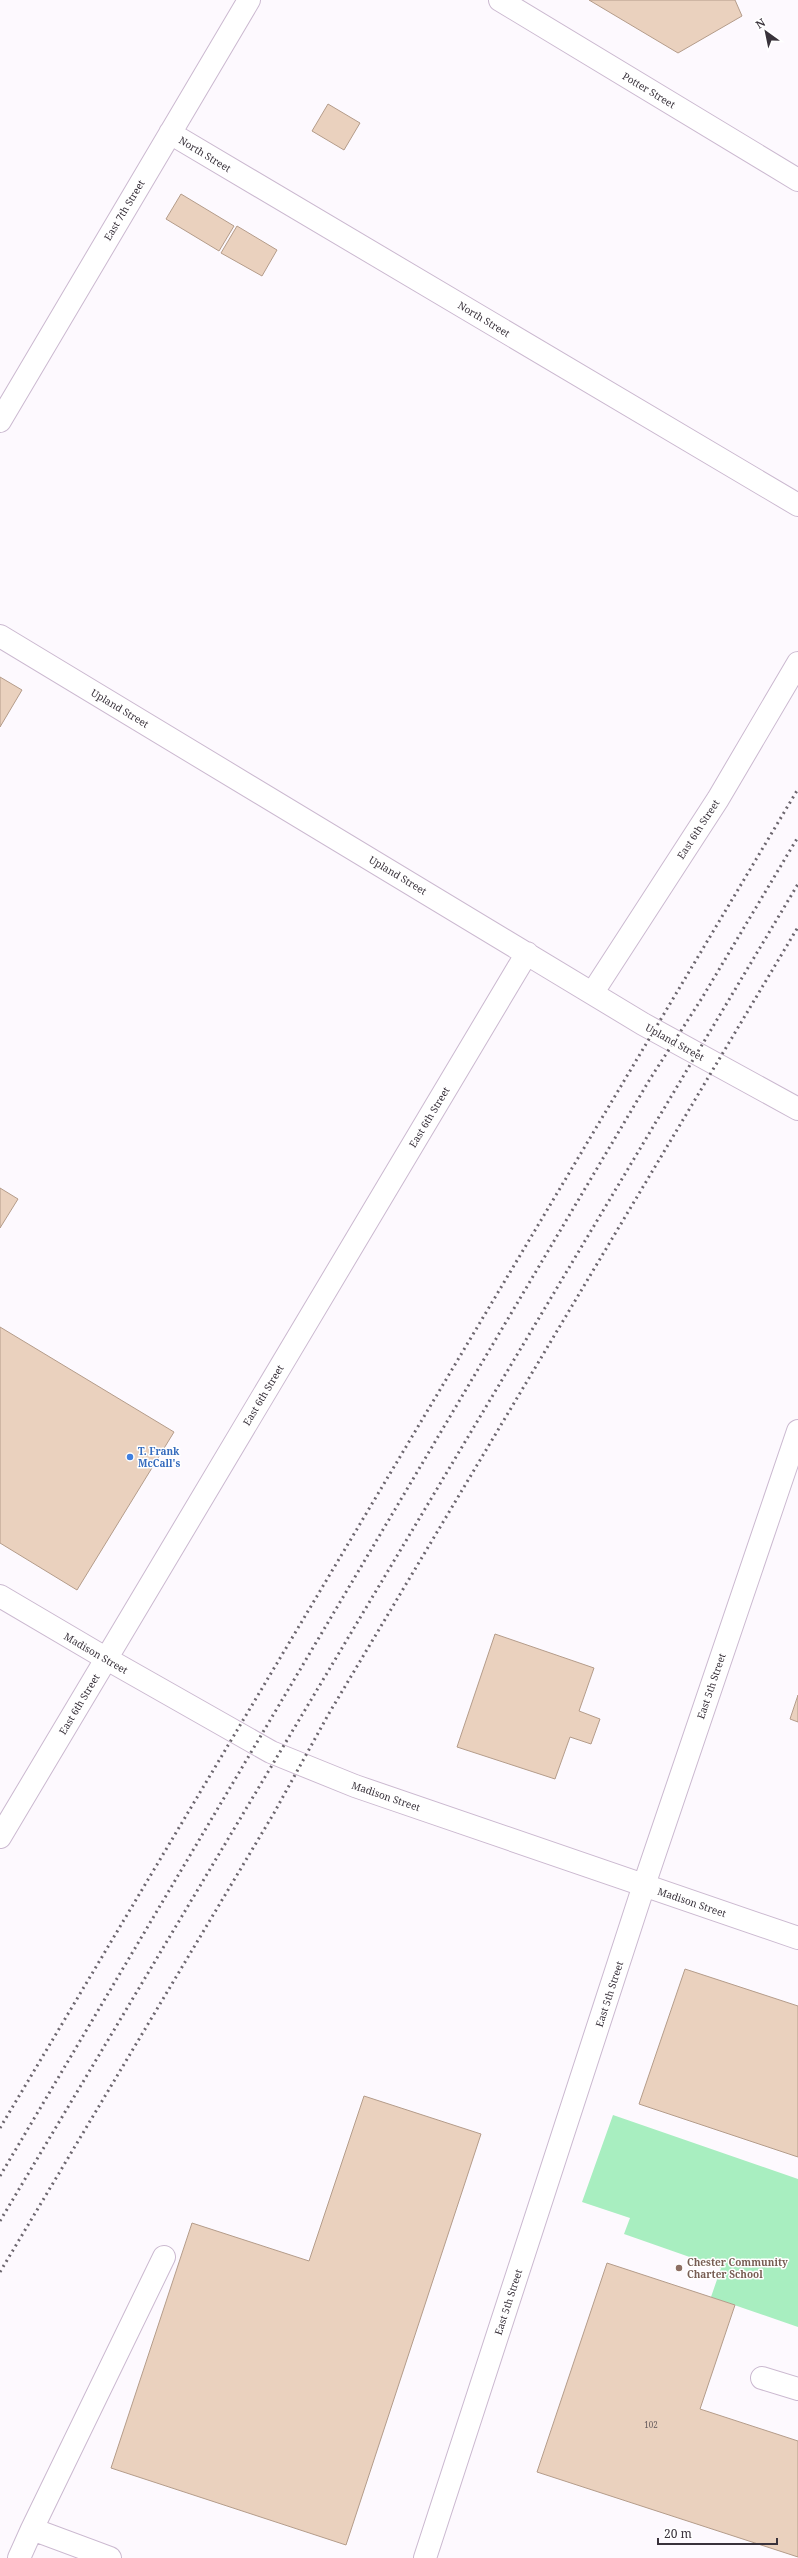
<svg xmlns="http://www.w3.org/2000/svg" width="798" height="2558" font-family="'Noto Serif',serif">
	<style>
		.green { fill: #a8eec0 }
		.building { fill: #ead1be; stroke: #b49c8a }
		.lines { fill: none; stroke-linecap: round; stroke-linejoin: round }
		.minor-casing { stroke: #cbb9d0; stroke-width: 24 }
		.minor { stroke: #fff; stroke-width: 22 }
		.rail { stroke: #6c666e; stroke-width: 3; stroke-dasharray: 2 4; stroke-linecap: butt }
		.shop-dot { fill: #3f7fe0; stroke: #fff; stroke-width: 1.5 }
		.education-dot { fill: #8d6e63; stroke: #fff; stroke-width: 1.5 }
		.labels { text-anchor: middle; stroke-width: 3; stroke-linejoin: round; paint-order: stroke }
		.number-label { font-size: 8px; fill: #655a5c }
		.street-label { font-size: 10px; fill: #39323b; stroke: #fff }
		.shop-label { font-size: 10px; font-weight: bold; fill: #366cbe; stroke: #fff; text-anchor: start }
		.education-label { font-size: 10px; font-weight: bold; fill: #785e54; stroke: #fff; text-anchor: start }
	</style>
	<rect width="100%" height="100%" fill="#fdf9fe"/>
	<path class="green" d="M613,2115L798,2179V2327L711,2297L721,2268L624,2234L630,2218L582,2202Z"/>
	<path class="building" d="M589,0H735L742,16L678,53Z
		M328,104L360,123L344,150L312,131Z
		M181,194L234,226L219,251L166,219Z
		M237,226L277,250L262,276L221,253Z
		M0,677L22,690L0,727Z
		M0,1188L18,1199L0,1228Z
		M0,1327L174,1432L77,1590L0,1543Z
		M495,1634L594,1668L579,1711L600,1719L591,1744L570,1737L555,1779L457,1747Z
		M798,1695V1722L790,1719Z
		M685,1969L798,2006V2157L639,2104Z
		M364,2096L481,2134L346,2545L111,2468L192,2223L309,2261Z
		M607,2263L735,2305L700,2409L798,2441V2557L537,2472Z"/>
	<g class="lines">
		<g class="minor-casing">
			<path id="minor" d="M500,0L798,180
				M170,133L798,505
				M0,421L249,0
				M0,636L643,1024L798,1109
				M593,992L718,799L798,663
				M0,1596L107,1659L271,1752L355,1786L798,1938
				M0,1837L527,953
				M762,2378L798,2389
				M19,2558L32,2529
				M110,2558L32,2529L164,2257
				M425,2558L644,1885L798,1431"/>
		</g>
		<use href="#minor" class="minor"/>
		<path class="rail" d="M0,2128L798,789
			M0,2176L650,1079L702,998L798,837
			M0,2221L798,884
			M0,2272L274,1813L328,1715L798,927"/>
	</g>
	<circle class="shop-dot" cx="130" cy="1457" r="4"/>
	<circle class="education-dot" cx="679" cy="2268" r="4"/>
	<g class="labels">
		<g class="number-label">
			<text x="651" y="2428">102</text>
		</g>
		<g class="street-label">
			<text transform="translate(649 90) rotate(31)" y="4">Potter Street</text>
			<text transform="translate(205 154) rotate(31)" y="4">North Street</text>
			<text transform="translate(124 210) rotate(-59)" y="4">East 7th Street</text>
			<text transform="translate(484 319) rotate(31)" y="4">North Street</text>
			<text transform="translate(120 708) rotate(31)" y="4">Upland Street</text>
			<text transform="translate(698 829) rotate(-57)" y="4">East 6th Street</text>
			<text transform="translate(398 875) rotate(31)" y="4">Upland Street</text>
			<text transform="translate(675 1042) rotate(29)" y="4">Upland Street</text>
			<text transform="translate(429 1117) rotate(-59)" y="4">East 6th Street</text>
			<text transform="translate(263 1395) rotate(-59)" y="4">East 6th Street</text>
			<text transform="translate(96 1653) rotate(30)" y="4">Madison Street</text>
			<text transform="translate(711 1686) rotate(-71)" y="4">East 5th Street</text>
			<text transform="translate(79 1704) rotate(-59)" y="4">East 6th Street</text>
			<text transform="translate(386 1796) rotate(19)" y="4">Madison Street</text>
			<text transform="translate(692 1902) rotate(19)" y="4">Madison Street</text>
			<text transform="translate(609 1994) rotate(-72)" y="4">East 5th Street</text>
			<text transform="translate(508 2302) rotate(-72)" y="4">East 5th Street</text>
		</g>
		<g class="shop-label">
			<text x="138" y="1455">T. Frank<tspan x="138" dy="12">McCall's</tspan></text>
		</g>
		<g class="education-label">
			<text x="687" y="2266">Chester Community<tspan x="687" dy="12">Charter School</tspan></text>
		</g>
	</g>
	<g transform="translate(766 32) rotate(327)" stroke="#ffffff" stroke-width="3" paint-order="stroke">
	<path d="M0-3L7 15L0 10L-7 15Z" fill="#39323b"/>
	<text y="-6" font-size="11" font-weight="bold" text-anchor="middle" fill="#39323b">N</text>
	</g>
	<path d="M658 2538v6h119v-6" fill="none" stroke="#39323b" stroke-width="2"/>
	<text x="664" y="2538" font-size="12" fill="#39323b" stroke="#ffffff" stroke-width="3" paint-order="stroke">20 m</text>
</svg>
